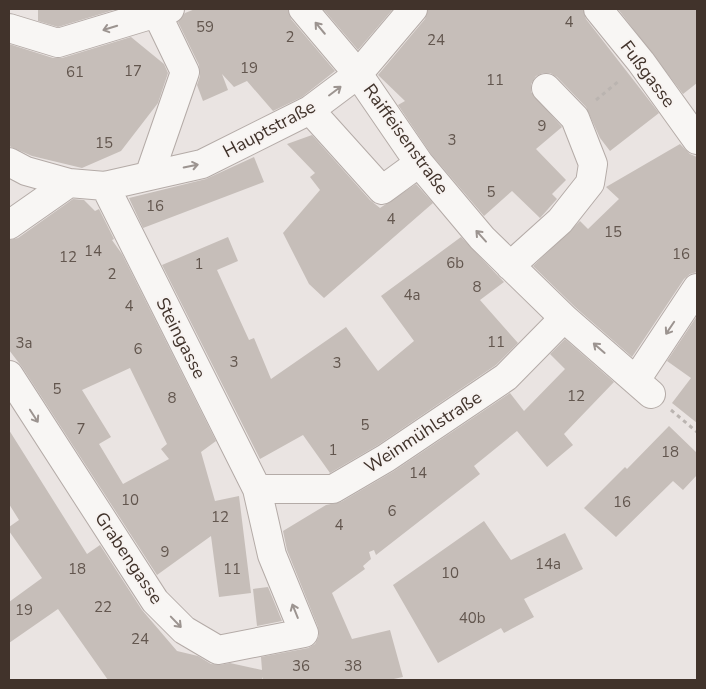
<svg xmlns="http://www.w3.org/2000/svg" width="706" height="689" font-family="'Nunito Sans',sans-serif">
	<style>
		.building { fill: #c6beb9; fill-rule: evenodd }
		.lines { fill: none; stroke-linecap: round; stroke-linejoin: round }
		.minor-casing { stroke: #b4aba7; stroke-width: 30 }
		.path { stroke: #bab4b0; stroke-width: 3; stroke-dasharray: 4 4; stroke-linecap: butt }
		.minor { stroke: #f8f6f4; stroke-width: 28 }
		.oneway { stroke: #9c9490 }
		.labels { text-anchor: middle; stroke-width: 4; stroke-linejoin: round; paint-order: stroke }
		.number-label { font-size: 15px; fill: #62564e }
		.street-label { font-size: 18px; fill: #41332b; stroke: #f7f3f1 }
	</style>
	<rect width="100%" height="100%" fill="#eae4e2"/>
	<path class="building" d="M38,9H117L58,27L38,21Z
		M195,9H288L291,19L335,71L302,97L273,111L247,81L234,87L222,74L228,90L203,101L197,85L200,76L199,65L178,22L185,13Z
		M323,9H393L358,50Z
		M428,9H583L586,19L659,113L610,151L600,138L586,107L557,77L550,73H543L536,76L531,84V92L562,127L536,149L566,180L552,194L557,199L540,218L512,191L484,216L431,154L398,105L405,101L378,75L425,19Z
		M618,9H697V83L683,94Z
		M131,37L164,64L168,73L158,103L121,151L82,168L32,156L9,146V44L53,58H62Z
		M312,135L370,200L380,208L416,184L433,203L324,298L309,284L283,233L320,190L310,177L315,173L287,144Z
		M680,144L690,154L697,157V272L690,274L684,279L632,357L575,307L533,266L580,221L588,229L619,199L606,187Z
		M254,157L264,182L143,228L129,198L206,179Z
		M73,199L84,200L95,211L99,209L114,239L112,240L122,254L216,441L201,452L215,501L239,496L251,593L219,597L211,536L157,575L22,367L9,350V240L18,238ZM130,368L167,444L161,449L169,459L123,484L99,444L111,437L82,390Z
		M228,237L238,261L217,270L249,340L254,338L271,379L346,327L378,371L414,341L381,296L461,237L504,282L480,300L518,343L496,365L378,445L330,473L303,435L260,459L162,265Z
		M697,316V423L672,403L691,378L667,361Z
		M565,339L614,382L564,434L573,445L547,467L517,431L474,466L480,474L376,555L374,550L369,552L371,559L363,566L365,569L332,593L352,639L390,630L403,677L389,680H263V677L262,680H108L58,609L9,643V602L42,578L9,531V527L19,520L9,504V430L87,554L100,545L142,610L177,651L198,656L211,664L220,665L230,663L262,670L261,657L308,648L315,644L319,636L318,627L287,550L283,531L326,505L341,502L394,471L510,393L524,411L565,369L550,354Z
		M669,426L697,453V475L683,490L673,481L616,537L584,508L625,467L627,469Z
		M484,521L511,560L565,533L583,569L524,599L534,617L504,633L501,628L438,663L393,585Z
		M268,587L282,621L257,626L253,589Z"/>
	<g class="lines">
		<g class="minor-casing">
			<path id="minor" d="M303,9L358,74L419,163L482,238L564,318L651,394
				M598,9L641,62L697,140
				M9,28L58,43L170,9
				M310,110L382,190L419,163
				M9,162L26,171L69,183L105,186L202,164L310,110L358,74L413,9
				M149,176L185,72L157,14
				M9,225L69,183
				M510,266L560,221L590,183L593,164L575,118L546,88
				M9,375L155,601L184,630L218,650L304,633L272,555L257,489L105,186
				M636,380L697,288
				M257,489H333L386,458L506,377L564,318"/>
		</g>
		<path class="path" d="M596,100L620,80
			M671,410L697,432"/>
		<use href="#minor" class="minor"/>
	</g>
	<defs><path id="oneway-shaft" d="M-6 0H5M1.5-3L5.5 0L1.5 3" fill="none" stroke-width="1.6" stroke-linecap="round" stroke-linejoin="round" transform="scale(1.25)"/></defs>
	<g class="oneway">
		<use href="#oneway-shaft" transform="translate(110 28) rotate(163)"/>
		<use href="#oneway-shaft" transform="translate(320 28) rotate(-130)"/>
		<use href="#oneway-shaft" transform="translate(335 91) rotate(-37)"/>
		<use href="#oneway-shaft" transform="translate(191 166) rotate(-12)"/>
		<use href="#oneway-shaft" transform="translate(481 236) rotate(-132)"/>
		<use href="#oneway-shaft" transform="translate(670 328) rotate(124)"/>
		<use href="#oneway-shaft" transform="translate(599 348) rotate(-139)"/>
		<use href="#oneway-shaft" transform="translate(34 416) rotate(57)"/>
		<use href="#oneway-shaft" transform="translate(295 611) rotate(-112)"/>
		<use href="#oneway-shaft" transform="translate(176 622) rotate(46)"/>
	</g>
	<g class="labels">
		<g class="number-label">
			<text x="569" y="27">4</text>
			<text x="205" y="32">59</text>
			<text x="290" y="42">2</text>
			<text x="436" y="45">24</text>
			<text x="249" y="73">19</text>
			<text x="133" y="76">17</text>
			<text x="75" y="77">61</text>
			<text x="495" y="85">11</text>
			<text x="542" y="131">9</text>
			<text x="452" y="145">3</text>
			<text x="104" y="148">15</text>
			<text x="491" y="197">5</text>
			<text x="155" y="211">16</text>
			<text x="391" y="224">4</text>
			<text x="613" y="237">15</text>
			<text x="93" y="256">14</text>
			<text x="681" y="259">16</text>
			<text x="68" y="262">12</text>
			<text x="455" y="268">6b</text>
			<text x="199" y="269">1</text>
			<text x="112" y="279">2</text>
			<text x="477" y="292">8</text>
			<text x="412" y="300">4a</text>
			<text x="129" y="311">4</text>
			<text x="496" y="347">11</text>
			<text x="24" y="348">3a</text>
			<text x="138" y="354">6</text>
			<text x="234" y="367">3</text>
			<text x="337" y="368">3</text>
			<text x="57" y="394">5</text>
			<text x="576" y="401">12</text>
			<text x="172" y="403">8</text>
			<text x="365" y="430">5</text>
			<text x="81" y="434">7</text>
			<text x="333" y="455">1</text>
			<text x="670" y="457">18</text>
			<text x="418" y="478">14</text>
			<text x="130" y="505">10</text>
			<text x="622" y="507">16</text>
			<text x="392" y="516">6</text>
			<text x="220" y="522">12</text>
			<text x="339" y="530">4</text>
			<text x="165" y="557">9</text>
			<text x="548" y="569">14a</text>
			<text x="77" y="574">18</text>
			<text x="232" y="574">11</text>
			<text x="450" y="578">10</text>
			<text x="103" y="612">22</text>
			<text x="24" y="615">19</text>
			<text x="472" y="623">40b</text>
			<text x="140" y="644">24</text>
			<text x="301" y="671">36</text>
			<text x="353" y="671">38</text>
		</g>
		<g class="street-label">
			<text transform="translate(648 74) rotate(53)" y="6">Fußgasse</text>
			<text transform="translate(269 129) rotate(-28)" y="6">Hauptstraße</text>
			<text transform="translate(406 139) rotate(54)" y="6">Raiffeisenstraße</text>
			<text transform="translate(181 338) rotate(63)" y="6">Steingasse</text>
			<text transform="translate(423 432) rotate(-33)" y="6">Weinmühlstraße</text>
			<text transform="translate(129 558) rotate(56)" y="6">Grabengasse</text>
		</g>
	</g>
	<rect width="706" height="689" fill="none" stroke="#41332b" stroke-width="20"/>
</svg>
